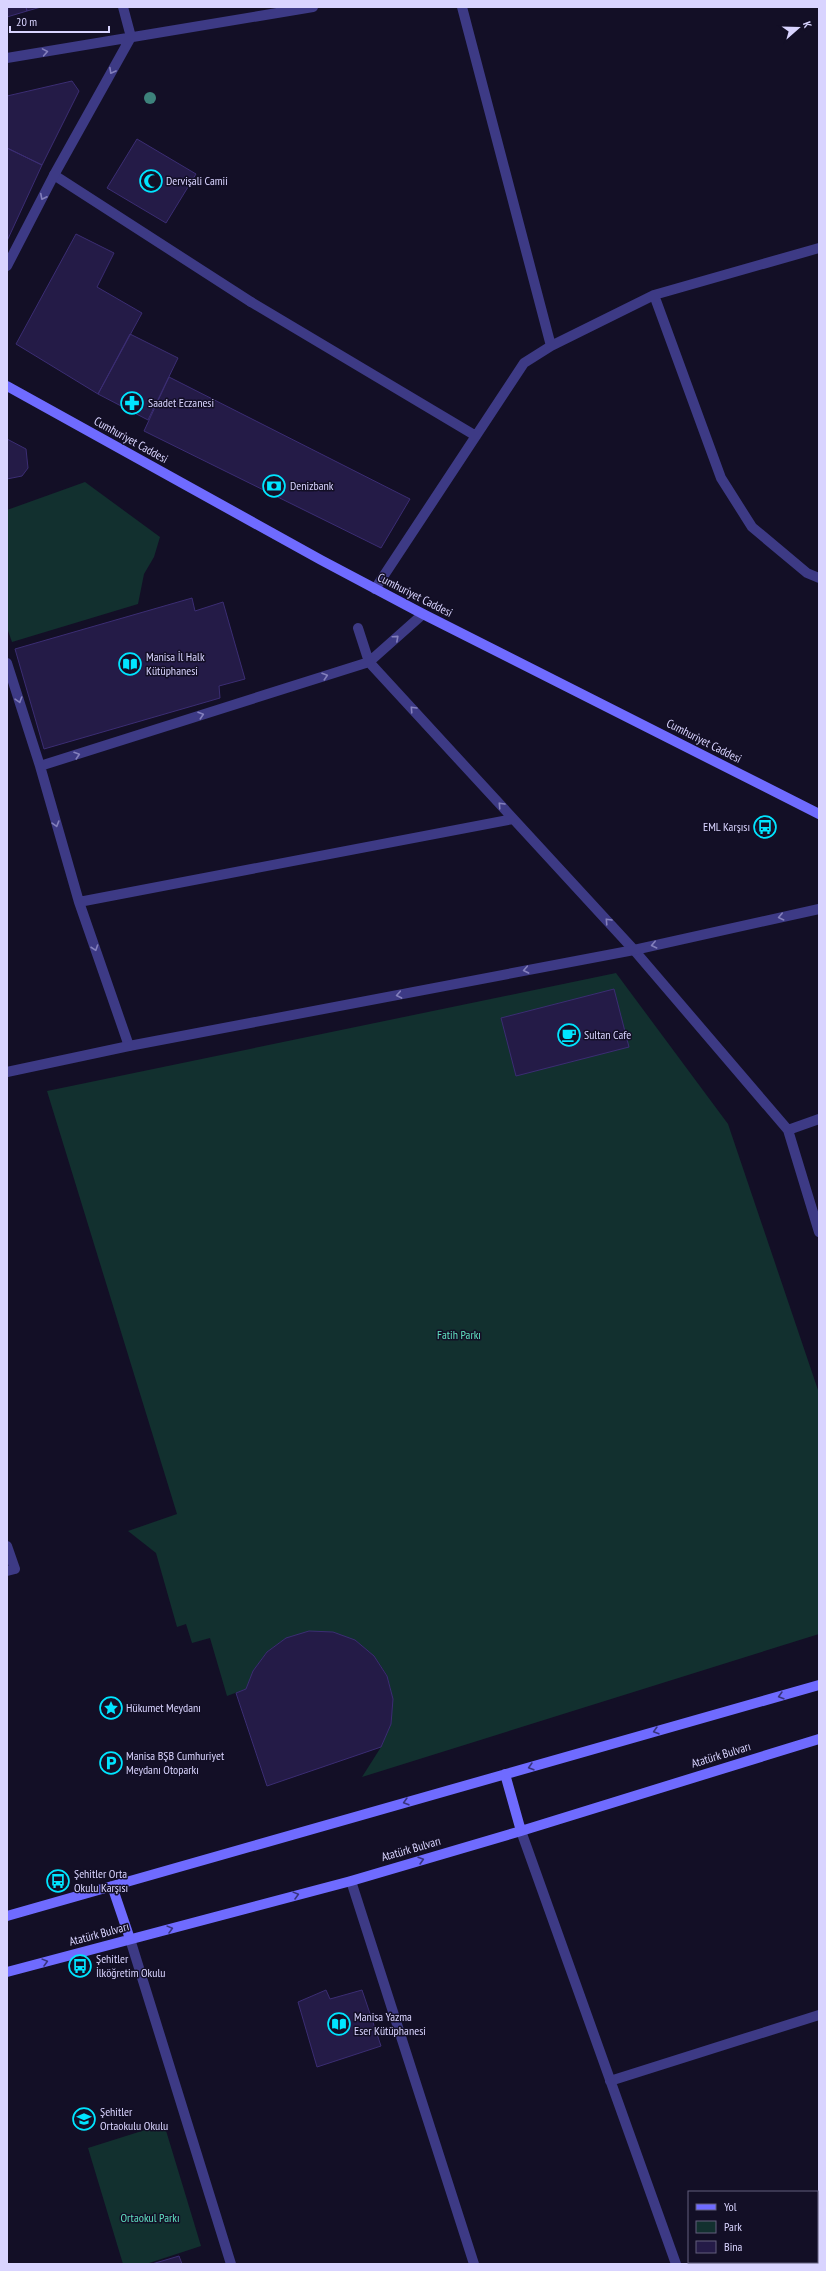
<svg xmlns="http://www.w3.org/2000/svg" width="826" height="2271" font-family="'PT Sans Narrow',sans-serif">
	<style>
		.green { fill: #12302f }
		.building { fill: #241b47; stroke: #3b2d73 }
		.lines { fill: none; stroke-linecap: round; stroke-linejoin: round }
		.pedestrian { stroke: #3d3a85; stroke-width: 10 }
		.minor { stroke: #3d3a85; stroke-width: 10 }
		.tertiary { stroke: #3d3a85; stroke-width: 10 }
		.secondary { stroke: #6f6bff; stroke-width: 10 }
		.tree { fill: #3d827b }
		.oneway { stroke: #837fbc }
		.oneway2 { stroke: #38347d }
		.labels { text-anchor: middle; stroke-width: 3; stroke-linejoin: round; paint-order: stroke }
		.poi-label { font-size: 12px; fill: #d9d4ff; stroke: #130f26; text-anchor: start }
		.street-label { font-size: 12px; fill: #d9d4ff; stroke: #130f26 }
		.park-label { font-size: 12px; fill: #5fe0c0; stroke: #130f26 }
	</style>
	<rect width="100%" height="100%" fill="#130f26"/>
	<path class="green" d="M85,482L160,537L154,557L144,574L138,604L12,642L7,628V510Z
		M616,973L728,1124L819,1393V1634L362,1777L381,1747L391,1724L393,1699L387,1675L374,1656L355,1640L286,1638L267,1652L253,1671L246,1689L227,1696L210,1638L192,1643L186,1624L177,1627L156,1553L128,1531L177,1514L47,1091Z
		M164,2124L201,2246L146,2264H123L88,2148Z"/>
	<path class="building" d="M7,7H26L27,11L7,17Z
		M26,7H41L27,11Z
		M72,81L79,91L42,165L7,148V96Z
		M137,139L196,174L166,223L107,188Z
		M7,148L42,165L7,241Z
		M76,234L114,253L97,287L142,313L98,394L16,344Z
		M130,334L178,358L148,420L98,394Z
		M169,377L410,499L381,548L144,431Z
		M7,439L26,449L28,468L22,476L7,479Z
		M192,598L195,611L223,602L245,679L219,686L220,698L44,749L15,649Z
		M614,989L629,1047L516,1076L501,1018Z
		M309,1631L333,1632L355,1640L374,1656L387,1676L393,1699L391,1724L381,1747L267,1786L236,1693L246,1689L253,1671L267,1652L286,1638Z
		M326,1990L330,1999L362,1990L381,2046L317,2067L298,2002Z
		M179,2256L182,2264H152Z"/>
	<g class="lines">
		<path class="pedestrian" d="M54,175L251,302"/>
		<path class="minor" d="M462,7L551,346
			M654,295L721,478L752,527L807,573L819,578
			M251,302L476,436
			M375,589L524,363L551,346L654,295L819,248
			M358,628L369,662L634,950L788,1130L819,1232
			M7,663L40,766L79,902L129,1046
			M40,766L369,662L423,614
			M79,902L513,819
			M788,1130L819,1119
			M521,1831L676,2264
			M351,1881L474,2264
			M610,2081L819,2015"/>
		<path class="tertiary" d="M123,7L131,37
			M7,58L313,7
			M7,266L54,175L131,37
			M7,1072L129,1046L634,950L819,909
			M7,1546L15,1569L7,1571
			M130,1939L231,2264
			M817,2224L819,2223
			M707,2264L712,2262"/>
		<path class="secondary" d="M7,386L321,560L423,614L819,814
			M505,1774L521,1831
			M112,1886L130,1939
			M7,1916L819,1685
			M7,1972L351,1881L521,1831L819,1739"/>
	</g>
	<circle class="tree" cx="150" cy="98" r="6"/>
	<defs><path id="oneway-chevron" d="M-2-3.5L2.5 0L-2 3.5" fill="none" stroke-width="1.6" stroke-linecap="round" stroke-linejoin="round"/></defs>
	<g class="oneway">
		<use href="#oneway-chevron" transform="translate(45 52) rotate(-10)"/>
		<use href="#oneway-chevron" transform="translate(112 71) rotate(119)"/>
		<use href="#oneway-chevron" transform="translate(43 197) rotate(117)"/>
		<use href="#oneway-chevron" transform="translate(396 638) rotate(-42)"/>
		<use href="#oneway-chevron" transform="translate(325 676) rotate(-18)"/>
		<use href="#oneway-chevron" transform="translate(19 700) rotate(73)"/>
		<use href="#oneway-chevron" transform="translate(413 709) rotate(-133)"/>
		<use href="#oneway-chevron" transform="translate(201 715) rotate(-18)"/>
		<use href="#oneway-chevron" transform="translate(77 755) rotate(-18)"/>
		<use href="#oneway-chevron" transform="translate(501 805) rotate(-133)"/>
		<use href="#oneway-chevron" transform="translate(56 824) rotate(74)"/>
		<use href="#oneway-chevron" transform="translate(781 917) rotate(167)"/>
		<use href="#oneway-chevron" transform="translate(608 921) rotate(-133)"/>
		<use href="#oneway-chevron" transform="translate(654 945) rotate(167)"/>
		<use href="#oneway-chevron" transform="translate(95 948) rotate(71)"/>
		<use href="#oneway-chevron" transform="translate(526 970) rotate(169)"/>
		<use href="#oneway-chevron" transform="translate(399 995) rotate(169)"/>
	</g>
	<g class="oneway2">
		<use href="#oneway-chevron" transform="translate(781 1696) rotate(164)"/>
		<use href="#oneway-chevron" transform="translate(656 1731) rotate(164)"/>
		<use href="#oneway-chevron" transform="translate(531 1767) rotate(164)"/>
		<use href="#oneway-chevron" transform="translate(406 1802) rotate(164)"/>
		<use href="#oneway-chevron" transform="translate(421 1860) rotate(-16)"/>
		<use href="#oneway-chevron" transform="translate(296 1895) rotate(-15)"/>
		<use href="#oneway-chevron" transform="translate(170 1929) rotate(-15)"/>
		<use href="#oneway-chevron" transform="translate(45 1962) rotate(-15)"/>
	</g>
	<defs>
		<g id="mosque-ring" transform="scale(1.15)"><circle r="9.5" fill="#130f26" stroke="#00e5ff" stroke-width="1.5"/><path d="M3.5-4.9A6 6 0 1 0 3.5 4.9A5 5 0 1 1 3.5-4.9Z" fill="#00e5ff"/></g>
		<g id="pharmacy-ring" transform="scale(1.15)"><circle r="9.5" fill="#130f26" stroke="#00e5ff" stroke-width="1.5"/><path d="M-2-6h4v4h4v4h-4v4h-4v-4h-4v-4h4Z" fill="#00e5ff"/></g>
		<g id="bank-ring" transform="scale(1.15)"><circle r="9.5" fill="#130f26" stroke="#00e5ff" stroke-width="1.5"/><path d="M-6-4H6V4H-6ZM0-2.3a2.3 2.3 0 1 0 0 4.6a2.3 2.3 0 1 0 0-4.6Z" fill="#00e5ff"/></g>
		<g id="library-ring" transform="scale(1.15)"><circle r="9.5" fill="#130f26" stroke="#00e5ff" stroke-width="1.5"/><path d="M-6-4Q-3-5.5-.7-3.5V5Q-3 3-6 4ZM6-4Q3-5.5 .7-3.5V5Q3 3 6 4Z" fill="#00e5ff"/></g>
		<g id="bus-ring" transform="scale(1.15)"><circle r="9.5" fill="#130f26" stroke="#00e5ff" stroke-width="1.5"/><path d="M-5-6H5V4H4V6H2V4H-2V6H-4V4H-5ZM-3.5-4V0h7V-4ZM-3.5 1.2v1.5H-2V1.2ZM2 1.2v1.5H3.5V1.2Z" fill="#00e5ff"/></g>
		<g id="cafe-ring" transform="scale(1.15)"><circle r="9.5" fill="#130f26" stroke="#00e5ff" stroke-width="1.5"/><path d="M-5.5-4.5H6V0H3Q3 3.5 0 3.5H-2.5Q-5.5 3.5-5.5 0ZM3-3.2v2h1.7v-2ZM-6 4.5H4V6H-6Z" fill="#00e5ff"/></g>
		<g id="sight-ring" transform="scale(1.15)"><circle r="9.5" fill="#130f26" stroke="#00e5ff" stroke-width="1.5"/><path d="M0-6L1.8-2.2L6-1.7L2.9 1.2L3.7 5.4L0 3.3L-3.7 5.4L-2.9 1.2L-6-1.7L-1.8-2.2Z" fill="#00e5ff"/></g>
		<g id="parking-ring" transform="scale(1.15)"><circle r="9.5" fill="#130f26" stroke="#00e5ff" stroke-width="1.5"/><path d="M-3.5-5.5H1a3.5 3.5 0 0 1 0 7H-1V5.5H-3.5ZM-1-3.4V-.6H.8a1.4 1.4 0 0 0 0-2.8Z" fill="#00e5ff"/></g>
		<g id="school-ring" transform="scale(1.15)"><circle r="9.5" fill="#130f26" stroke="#00e5ff" stroke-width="1.5"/><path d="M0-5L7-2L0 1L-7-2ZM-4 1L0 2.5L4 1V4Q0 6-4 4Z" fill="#00e5ff"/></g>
	</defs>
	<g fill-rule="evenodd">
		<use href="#mosque-ring" x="151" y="181"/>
		<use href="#pharmacy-ring" x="132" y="403"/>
		<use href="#bank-ring" x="274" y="486"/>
		<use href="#library-ring" x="130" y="664"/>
		<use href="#bus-ring" x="765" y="827"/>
		<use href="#cafe-ring" x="569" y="1035"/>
		<use href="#sight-ring" x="111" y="1708"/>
		<use href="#parking-ring" x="111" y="1763"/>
		<use href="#bus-ring" x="58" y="1881"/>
		<use href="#bus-ring" x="80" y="1966"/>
		<use href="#library-ring" x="339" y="2024"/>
		<use href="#school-ring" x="84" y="2119"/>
	</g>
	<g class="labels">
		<g class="poi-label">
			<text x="166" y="185">Dervişali Camii</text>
			<text x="148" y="407">Saadet Eczanesi</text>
			<text x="290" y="490">Denizbank</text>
			<text x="146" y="661">Manisa İl Halk<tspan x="146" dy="14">Kütüphanesi</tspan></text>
			<text x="750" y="831" text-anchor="end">EML Karşısı</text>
			<text x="584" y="1039">Sultan Cafe</text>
			<text x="126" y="1712">Hükumet Meydanı</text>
			<text x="126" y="1760">Manisa BŞB Cumhuriyet<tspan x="126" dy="14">Meydanı Otoparkı</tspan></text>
			<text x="74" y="1878">Şehitler Orta<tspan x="74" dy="14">Okulu Karşısı</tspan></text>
			<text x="96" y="1963">Şehitler<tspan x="96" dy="14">İlköğretim Okulu</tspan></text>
			<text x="354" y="2021">Manisa Yazma<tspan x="354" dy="14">Eser Kütüphanesi</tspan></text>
			<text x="100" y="2116">Şehitler<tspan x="100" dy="14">Ortaokulu Okulu</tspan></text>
		</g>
		<g class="street-label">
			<text transform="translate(131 440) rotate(29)" y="4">Cumhuriyet Caddesi</text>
			<text transform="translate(415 595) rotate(27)" y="4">Cumhuriyet Caddesi</text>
			<text transform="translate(704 741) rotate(27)" y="4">Cumhuriyet Caddesi</text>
			<text transform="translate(721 1755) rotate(-17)" y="4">Atatürk Bulvarı</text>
			<text transform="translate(411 1849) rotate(-16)" y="4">Atatürk Bulvarı</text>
			<text transform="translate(99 1934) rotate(-15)" y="4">Atatürk Bulvarı</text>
		</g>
		<g class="park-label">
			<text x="459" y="1339">Fatih Parkı</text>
			<text x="150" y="2222">Ortaokul Parkı</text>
		</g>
	</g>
	<rect width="826" height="2271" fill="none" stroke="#d9d4ff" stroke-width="16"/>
	<rect x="688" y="2191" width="130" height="72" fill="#130f26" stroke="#625e7d"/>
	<rect x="696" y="2204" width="20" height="6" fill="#6f6bff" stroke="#625e7d"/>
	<text x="724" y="2211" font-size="12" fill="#d9d4ff">Yol</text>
	<rect x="696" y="2221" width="20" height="12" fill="#12302f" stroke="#625e7d"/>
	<text x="724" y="2231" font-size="12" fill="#d9d4ff">Park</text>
	<rect x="696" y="2241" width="20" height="12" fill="#241b47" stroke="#625e7d"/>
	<text x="724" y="2251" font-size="12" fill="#d9d4ff">Bina</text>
	<g transform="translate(798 28) rotate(70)" stroke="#130f26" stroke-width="3" paint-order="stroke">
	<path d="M0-3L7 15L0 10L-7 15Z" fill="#d9d4ff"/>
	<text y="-6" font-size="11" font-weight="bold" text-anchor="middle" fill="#d9d4ff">K</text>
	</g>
	<path d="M10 26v6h99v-6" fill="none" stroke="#d9d4ff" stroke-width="2"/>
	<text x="16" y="26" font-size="12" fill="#d9d4ff" stroke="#130f26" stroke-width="3" paint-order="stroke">20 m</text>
</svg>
